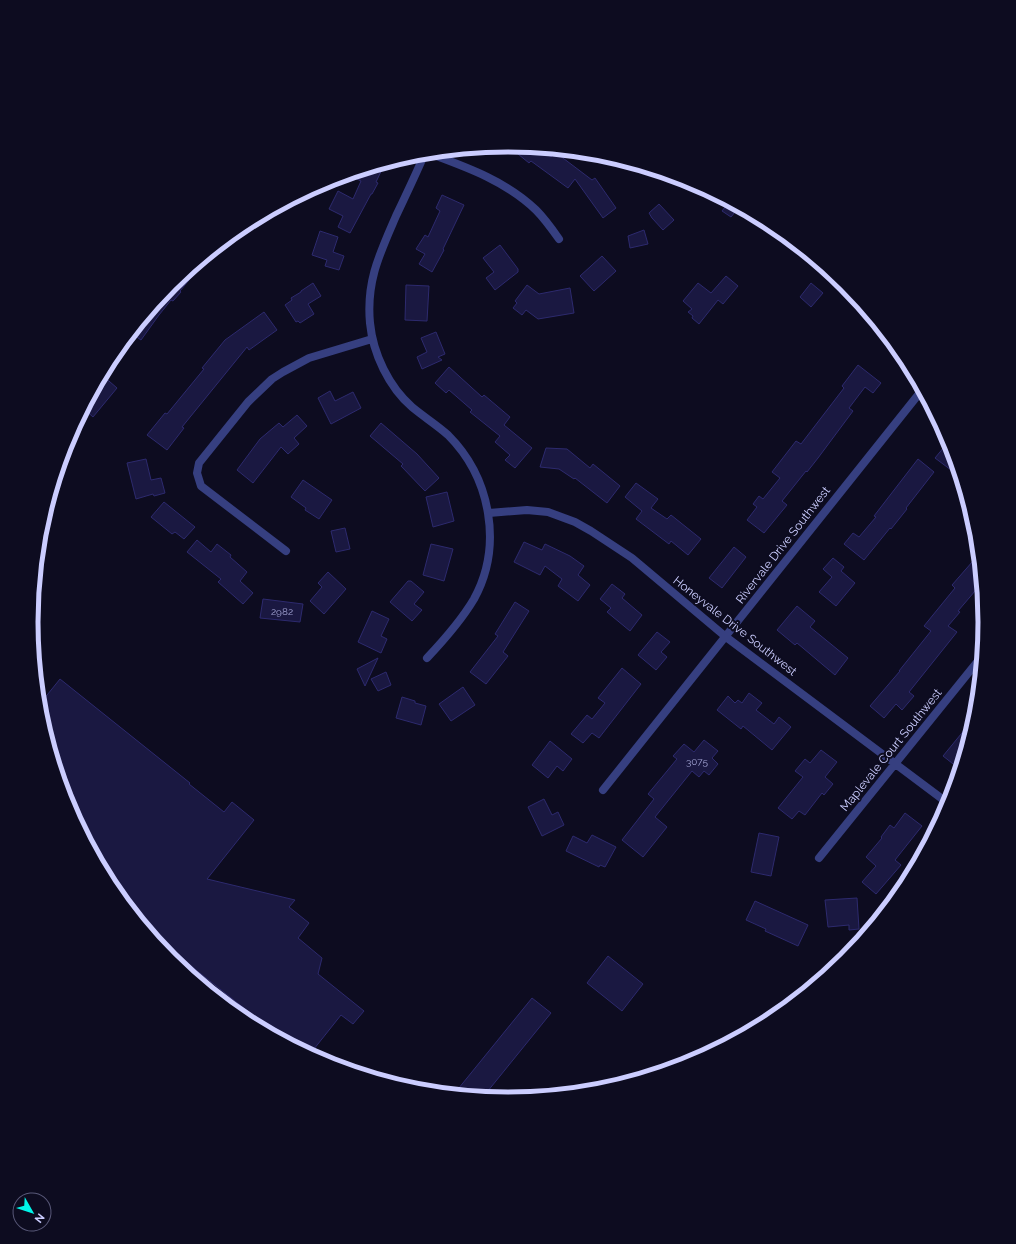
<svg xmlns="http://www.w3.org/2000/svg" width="1016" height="1244" font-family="Raleway,sans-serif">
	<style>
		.building { fill: #1a1841; stroke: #2d2a6e }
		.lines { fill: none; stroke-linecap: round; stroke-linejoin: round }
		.street { stroke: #363f80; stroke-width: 8 }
		.labels { text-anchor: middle; stroke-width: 4; stroke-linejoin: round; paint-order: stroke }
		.number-label { font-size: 10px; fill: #9fa0d0 }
		.street-label { font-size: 12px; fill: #cbcdff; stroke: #0d0c20 }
		.rim { fill: none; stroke: #cbcdff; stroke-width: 5 }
	</style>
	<rect width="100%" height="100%" fill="#0d0c20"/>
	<path class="building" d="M524,147L540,148L551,157L555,152L592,180L595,178L616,208L603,218L575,179L568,188L531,161L529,163L518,154Z
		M385,163L376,182L378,183L372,194H371L350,233L338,227L343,216L329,209L338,191L353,199L361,181L355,178L358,171Z
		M442,195L464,205L443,249L444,250L432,272L419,264L425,254L416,249L425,235L428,237L440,211L436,208Z
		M729,202L739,207L731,217L722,211Z
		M659,204L674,220L663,230L652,218L649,213Z
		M644,230L648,244L630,248L628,236Z
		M320,231L338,237L333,252L344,256L339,270L325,266L327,260L312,255Z
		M500,245L518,269V272L495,290L486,278L494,272L483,258Z
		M602,256L616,271L594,291L580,276Z
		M195,264L199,268L180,291L181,292L173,301L171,300L159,315L141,340L131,333L171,285Z
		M726,276L738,286L723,304L718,300L699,324L692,318L693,316L688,312L692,309L683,301L698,283L711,293Z
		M313,283L321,296L308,304L314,314L300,323L298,321L296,322L285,305L292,300L291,298L301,292V291Z
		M811,283L823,293L811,307L800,297Z
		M406,285L429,286L427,321L405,320Z
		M527,285L539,294L570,288L574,313L538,319L526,310L522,315L513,308L517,303L515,301Z
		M264,312L277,330L249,350L247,347L182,427L184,428L167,450L147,435L165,413L167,414L204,369L202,368L225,340Z
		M436,332L445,354L438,357L442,360L422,369L417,357L427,352L421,338Z
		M858,365L881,383L873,393L865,387L849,408L853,411L818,458L807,472L806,471L782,501L787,505L764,533L747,520L757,507L753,504L759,496L763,499L780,478L772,472L796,441L801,444L844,388L842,386Z
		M449,367L482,397L484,395L510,417L504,425L532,448L515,468L505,460L510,455L495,442L500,436L470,412L472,410L449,390L446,393L435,383Z
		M102,375L117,388L93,417L84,409Z
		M330,391L335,401L353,392L361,408L331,424L318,398Z
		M297,415L307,426L294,438L299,444L288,454L281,447L253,483L237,470L260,439L279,423L283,427Z
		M381,423L417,454L439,478L425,491L401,466L403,464L370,436Z
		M949,441L956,464L951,470L935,458Z
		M546,448L567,449L590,468L593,464L620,486L607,503L575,478L574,479L559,469L540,467Z
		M146,459L151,480L161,478L165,493L154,496L153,494L136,499L127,463Z
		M918,459L934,472L906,508L907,509L891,529L890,528L864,560L844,544L853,533L859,537L876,517L874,516Z
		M303,480L332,500L319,519L305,510L306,508L291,497Z
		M636,483L658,499L651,508L667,519L671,515L701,539L688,555L671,541L669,544L636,519L642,511L625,497Z
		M447,492L454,521L433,527L426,497Z
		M164,502L195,527L184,539L175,532L172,534L151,517Z
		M345,528L350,549L336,552L331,531Z
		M197,540L211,552L217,544L231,555L230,557L247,572L240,581L253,593L243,604L218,582L221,579L187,552Z
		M524,542L542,550L545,544L570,556L584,566L578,575L590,585L578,601L558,586L562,579L545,566L540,575L514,562Z
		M431,544L453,549L444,581L423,575Z
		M734,547L746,557L722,588L709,578Z
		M833,558L844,567L841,571L855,583L836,606L819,592L832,577L823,569Z
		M973,561L980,566L981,584L958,611L960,612L948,626L957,632L909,692L914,696L902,710L896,704L884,718L870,706L900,671H899L931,631L924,626L955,588L952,585Z
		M328,572L346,589L324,614L310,601L322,587L318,583Z
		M408,581H411L424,592L414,604L422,610L412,621L390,602Z
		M612,584L625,594L622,598L642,615L630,631L607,612L611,608L600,599Z
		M263,599L303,604L300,622L260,618Z
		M515,602L529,611L503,652L508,656L486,684L470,672L498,636L495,634Z
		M797,606L815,621L810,627L848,658L835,675L797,643L795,645L777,630Z
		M372,611L389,619L381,636L387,639L381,653L358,642Z
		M657,632L670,642L661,652L667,657L656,670L638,655Z
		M378,658L365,686L357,669Z
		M622,668L641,684L599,738L592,733L583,743L571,734L587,715L592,719L605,703L598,698Z
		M386,672L391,685L378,691L371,679Z
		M60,679L190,783L189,784L224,812L232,802L254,820L207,879L295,900L289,907L309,923L298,938L322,958L318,974L364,1011L353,1024L341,1015L310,1054L284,1040L147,931L111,887L67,804L40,715L39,705Z
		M463,687L475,705L451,721L439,704Z
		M749,693L762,703L756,710L774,724L779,717L791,727L772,750L743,726L741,729L717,710L728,696L735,703L738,700L742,703Z
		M402,697L415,701V703L426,706L421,725L396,718Z
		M975,717L962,760L957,767L943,756Z
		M704,740L718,751L712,758L718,764L709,775L704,771L699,777L692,771L655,817L667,827L643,857L622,840L654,799L648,794L677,759L673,756L684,744L694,752Z
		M550,741L572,759L563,771L557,766L548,778L532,765Z
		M821,750L837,762L825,777L833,784L824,795L822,793L805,815L799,811L792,819L778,808L803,777L795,771L805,759L810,763Z
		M544,799L552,815L558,812L564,825L542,836L528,807Z
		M905,813L922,826L895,860L901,865L876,894L862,882L876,866L866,857L882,838L881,837L890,825L894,828Z
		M759,833L779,837L771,876L751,872Z
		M592,835L616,847L605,867L600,865L599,867L566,851L573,836L587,843Z
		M857,898L859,929L849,930V925L828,927L825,900Z
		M755,901L808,925L798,946L765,931L766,929L746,920Z
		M608,956L643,984L622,1011L587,983Z
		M532,998L551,1013L483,1097L454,1094Z"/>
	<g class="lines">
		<path class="street" d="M425,153C416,174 406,195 396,216C380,253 366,281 370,323C373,354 389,387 412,407C424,417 437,425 448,435C491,478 503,546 474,599C461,621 444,640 427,658
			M428,153C466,167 506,181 536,210C545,219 552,229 559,239
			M489,513L527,510L548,512L575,522L591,531L632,558L726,637L949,804
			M286,551L201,486L197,473L199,463L248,402L272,379L283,372L309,358L372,339
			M603,790L922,390
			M819,858L982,656"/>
	</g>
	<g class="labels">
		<g class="number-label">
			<text x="282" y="615">2982</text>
			<text x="697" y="765">3075</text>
		</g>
		<g class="street-label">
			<text transform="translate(783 545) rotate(-52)" y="4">Rivervale Drive Southwest</text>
			<text transform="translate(735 626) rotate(38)" y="4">Honeyvale Drive Southwest</text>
			<text transform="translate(891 750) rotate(-51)" y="4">Maplevale Court Southwest</text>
		</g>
	</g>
	<path d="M0 0H1016V1244H0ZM38 622a470 470 0 1 1 940 0a470 470 0 1 1-940 0Z" fill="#0d0c20" fill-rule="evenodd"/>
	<path class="rim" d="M38 622a470 470 0 1 1 940 0a470 470 0 1 1-940 0Z"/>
	<g transform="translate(32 1212) rotate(129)"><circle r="19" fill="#0d0c20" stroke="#595979"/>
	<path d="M0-3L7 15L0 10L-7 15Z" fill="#00f6ea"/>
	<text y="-6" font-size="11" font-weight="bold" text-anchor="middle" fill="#cbcdff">N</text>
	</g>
</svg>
